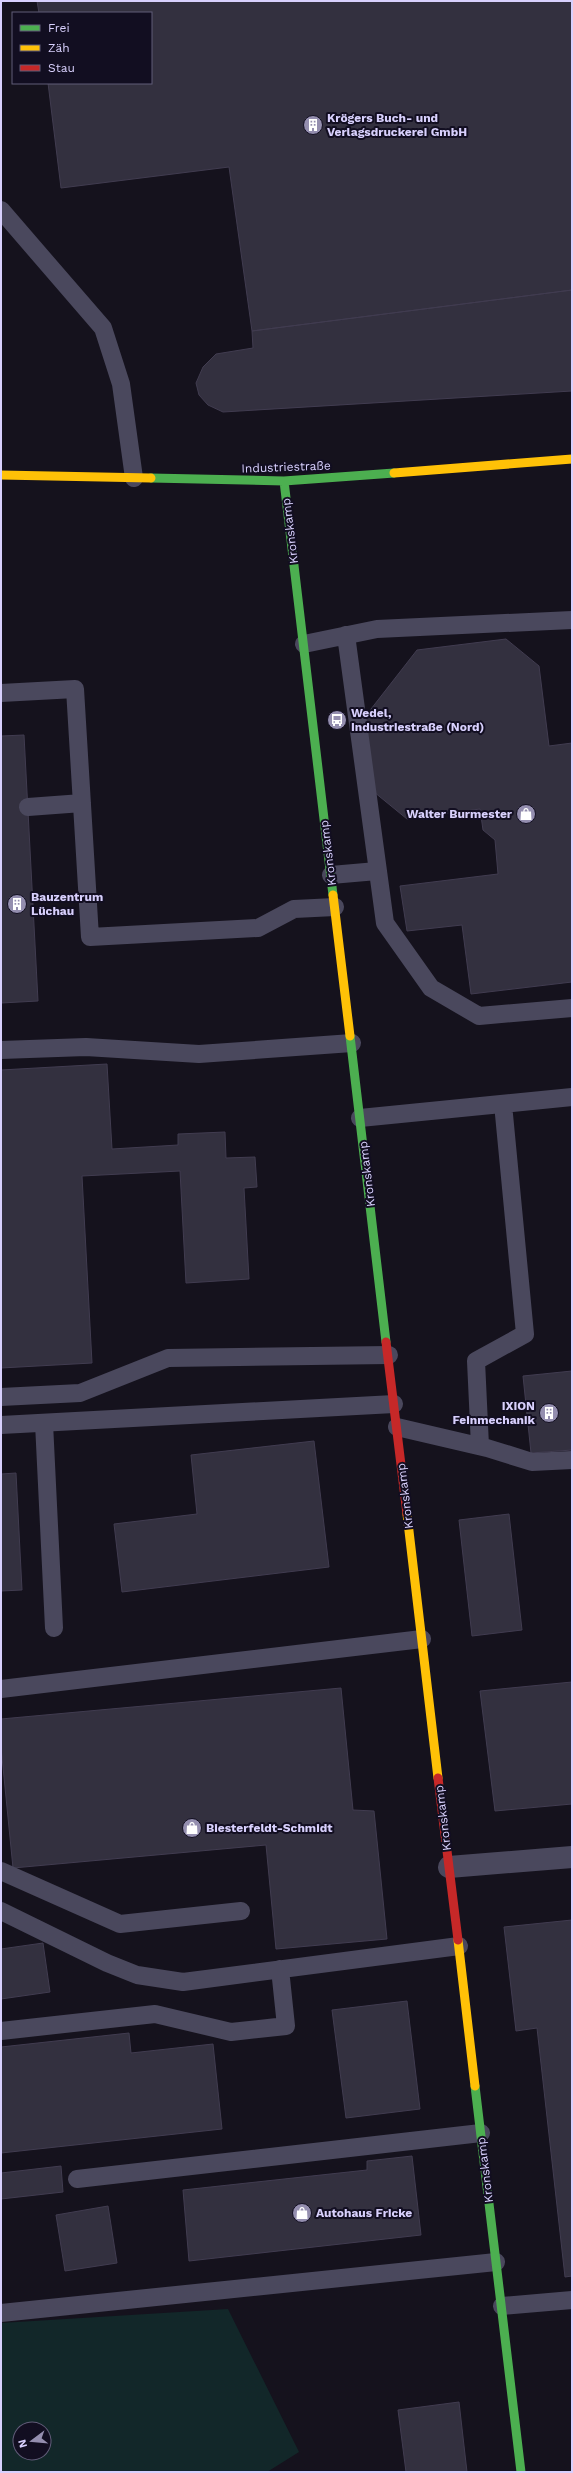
<svg xmlns="http://www.w3.org/2000/svg" width="573" height="2473" font-family="'Work Sans',sans-serif">
	<style>
		.green { fill: #122729; fill-rule: evenodd }
		.building { fill: #33303f; stroke: #413c50 }
		.lines { fill: none; stroke-linecap: round; stroke-linejoin: round }
		.lane { stroke: #4a485d; stroke-width: 18 }
		.street { stroke: #4a485d; stroke-width: 22 }
		.fast { stroke: #4caf50; stroke-width: 9 }
		.slow { stroke: #ffc107; stroke-width: 9 }
		.jam { stroke: #c62828; stroke-width: 9 }
		.labels { text-anchor: middle; stroke-width: 4; stroke-linejoin: round; paint-order: stroke }
		.poi-label { font-size: 12px; font-weight: bold; fill: #d8d0fd; stroke: #120e21; text-anchor: start }
		.street-label { font-size: 12px; fill: #d8d0fd; stroke: #120e21 }
	</style>
	<rect width="100%" height="100%" fill="#15121d"/>
	<path class="green" d="M228,2309L299,2452L267,2472H1V2323ZM20,2429H44V2453H20Z"/>
	<path class="building" d="M37,1H572V290L252,331L229,167L61,188L48,83H151V13H39Z
		M572,290V391L223,412L208,405L199,395L196,383L203,367L216,354L253,348L252,331Z
		M506,639L539,666L549,746L572,743V982L471,994L462,925L407,931L400,886L498,874L495,840L483,830L480,809L407,819L374,792L364,718L417,650Z
		M24,735L38,1001L1,1003V736Z
		M107,1064L112,1149L178,1145V1134L225,1132L226,1158L255,1157L257,1187L244,1188L249,1279L186,1283L180,1171L82,1176L92,1363L1,1368V1070Z
		M572,1371V1450L531,1453L523,1376Z
		M314,1441L329,1567L122,1592L114,1524L197,1514L191,1455Z
		M16,1473L22,1590L1,1591V1474Z
		M509,1514L522,1630L472,1636L459,1520Z
		M572,1682V1804L495,1811L480,1691Z
		M341,1688L353,1810L374,1811L387,1939L276,1949L266,1845L13,1868L1,1747V1719Z
		M572,1920V2276L565,2277L537,2028L516,2031L504,1927Z
		M43,1943L50,1992L1,1999V1949Z
		M407,2001L420,2109L346,2118L332,2010Z
		M129,2033L131,2053L213,2044L222,2129L1,2153V2047Z
		M412,2156L421,2235L189,2261L183,2190L367,2170V2161Z
		M61,2166L63,2192L1,2199V2173Z
		M108,2206L117,2263L65,2271L56,2215Z
		M459,2402L467,2472H406L398,2410Z"/>
	<g class="lines">
		<path class="lane" d="M1,210L103,328L121,384L134,478
			M346,635L385,923L431,988L479,1016L572,1008
			M304,644L377,629L572,620
			M1,693L75,689L90,937L258,928L294,909L335,907
			M28,807L82,803
			M331,875L377,871
			M1,1050L86,1047L199,1054L352,1043
			M360,1118L572,1097
			M1,1397L80,1393L168,1358L389,1355
			M44,1423L54,1628
			M1,1425L394,1404
			M397,1427L487,1448L532,1462L572,1460
			M480,1446L476,1361L525,1334L503,1104
			M1,1689L422,1639
			M1,1871L120,1924L241,1911
			M1,1911L107,1963L137,1975L183,1982L459,1946
			M1,2031L155,2014L231,2032L286,2026L280,1969
			M77,2179L481,2133
			M502,2306L572,2300
			M1,2313L496,2262"/>
		<path class="street" d="M449,1867L572,1857"/>
		<path class="fast" d="M151,478L284,481L394,473
			M284,481L333,895
			M350,1036L386,1342
			M475,2086L521,2472"/>
		<path class="slow" d="M394,473L572,459
			M1,475L151,478
			M333,895L350,1036
			M407,1514L438,1778
			M458,1940L475,2086"/>
		<path class="jam" d="M386,1342L407,1514
			M438,1778L458,1940"/>
	</g>
	<defs>
		<g id="building-disc" transform="scale(1)"><circle r="9.5" fill="#948eaf" stroke="#120e21"/><path d="M-4-6H4V6H1V3H-1V6H-4ZM-2.5-4.3h1.7v1.8h-1.7ZM.8-4.3h1.7v1.8H.8ZM-2.5-1h1.7V.8h-1.7ZM.8-1h1.7V.8H.8Z" fill="#fff"/></g>
		<g id="bus-disc" transform="scale(1)"><circle r="9.5" fill="#948eaf" stroke="#120e21"/><path d="M-5-6H5V4H4V6H2V4H-2V6H-4V4H-5ZM-3.5-4V0h7V-4ZM-3.5 1.2v1.5H-2V1.2ZM2 1.2v1.5H3.5V1.2Z" fill="#fff"/></g>
		<g id="shop-disc" transform="scale(1)"><circle r="9.5" fill="#948eaf" stroke="#120e21"/><path d="M-5-2.5h2.3a2.7 3.5 0 0 1 5.4 0H5L5.5 6h-11ZM-1.5-2.5h3a1.5 2.3 0 0 0-3 0Z" fill="#fff"/></g>
	</defs>
	<g fill-rule="evenodd">
		<use href="#building-disc" x="313" y="125"/>
		<use href="#bus-disc" x="337" y="720"/>
		<use href="#shop-disc" x="526" y="814"/>
		<use href="#building-disc" x="17" y="904"/>
		<use href="#building-disc" x="549" y="1413"/>
		<use href="#shop-disc" x="192" y="1828"/>
		<use href="#shop-disc" x="302" y="2213"/>
	</g>
	<g class="labels">
		<g class="poi-label">
			<text x="327" y="122">Krögers Buch- und<tspan x="327" dy="14">Verlagsdruckerei GmbH</tspan></text>
			<text x="351" y="717">Wedel,<tspan x="351" dy="14">Industriestraße (Nord)</tspan></text>
			<text x="512" y="818" text-anchor="end">Walter Burmester</text>
			<text x="31" y="901">Bauzentrum<tspan x="31" dy="14">Lüchau</tspan></text>
			<text x="535" y="1410" text-anchor="end">IXION<tspan x="535" dy="14">Feinmechanik</tspan></text>
			<text x="206" y="1832">Biesterfeldt-Schmidt</text>
			<text x="316" y="2217">Autohaus Fricke</text>
		</g>
		<g class="street-label">
			<text transform="translate(286 467) rotate(-2)" y="4">Industriestraße</text>
			<text transform="translate(290 531) rotate(-97)" y="4">Kronskamp</text>
			<text transform="translate(328 853) rotate(-97)" y="4">Kronskamp</text>
			<text transform="translate(367 1174) rotate(-97)" y="4">Kronskamp</text>
			<text transform="translate(405 1496) rotate(-97)" y="4">Kronskamp</text>
			<text transform="translate(443 1818) rotate(-97)" y="4">Kronskamp</text>
			<text transform="translate(485 2170) rotate(-97)" y="4">Kronskamp</text>
		</g>
	</g>
	<rect width="573" height="2473" fill="none" stroke="#d8d0fd" stroke-width="4"/>
	<rect x="12" y="12" width="140" height="72" fill="#120e21" stroke="#615c79"/>
	<rect x="20" y="25" width="20" height="6" fill="#4caf50" stroke="#615c79"/>
	<text x="48" y="32" font-size="12" fill="#d8d0fd">Frei</text>
	<rect x="20" y="45" width="20" height="6" fill="#ffc107" stroke="#615c79"/>
	<text x="48" y="52" font-size="12" fill="#d8d0fd">Zäh</text>
	<rect x="20" y="65" width="20" height="6" fill="#c62828" stroke="#615c79"/>
	<text x="48" y="72" font-size="12" fill="#d8d0fd">Stau</text>
	<g transform="translate(32 2441) rotate(254)"><circle r="19" fill="#120e21" stroke="#615c79"/>
	<path d="M0-3L7 15L0 10L-7 15Z" fill="#948eaf"/>
	<text y="-6" font-size="11" font-weight="bold" text-anchor="middle" fill="#d8d0fd">N</text>
	</g>
</svg>
